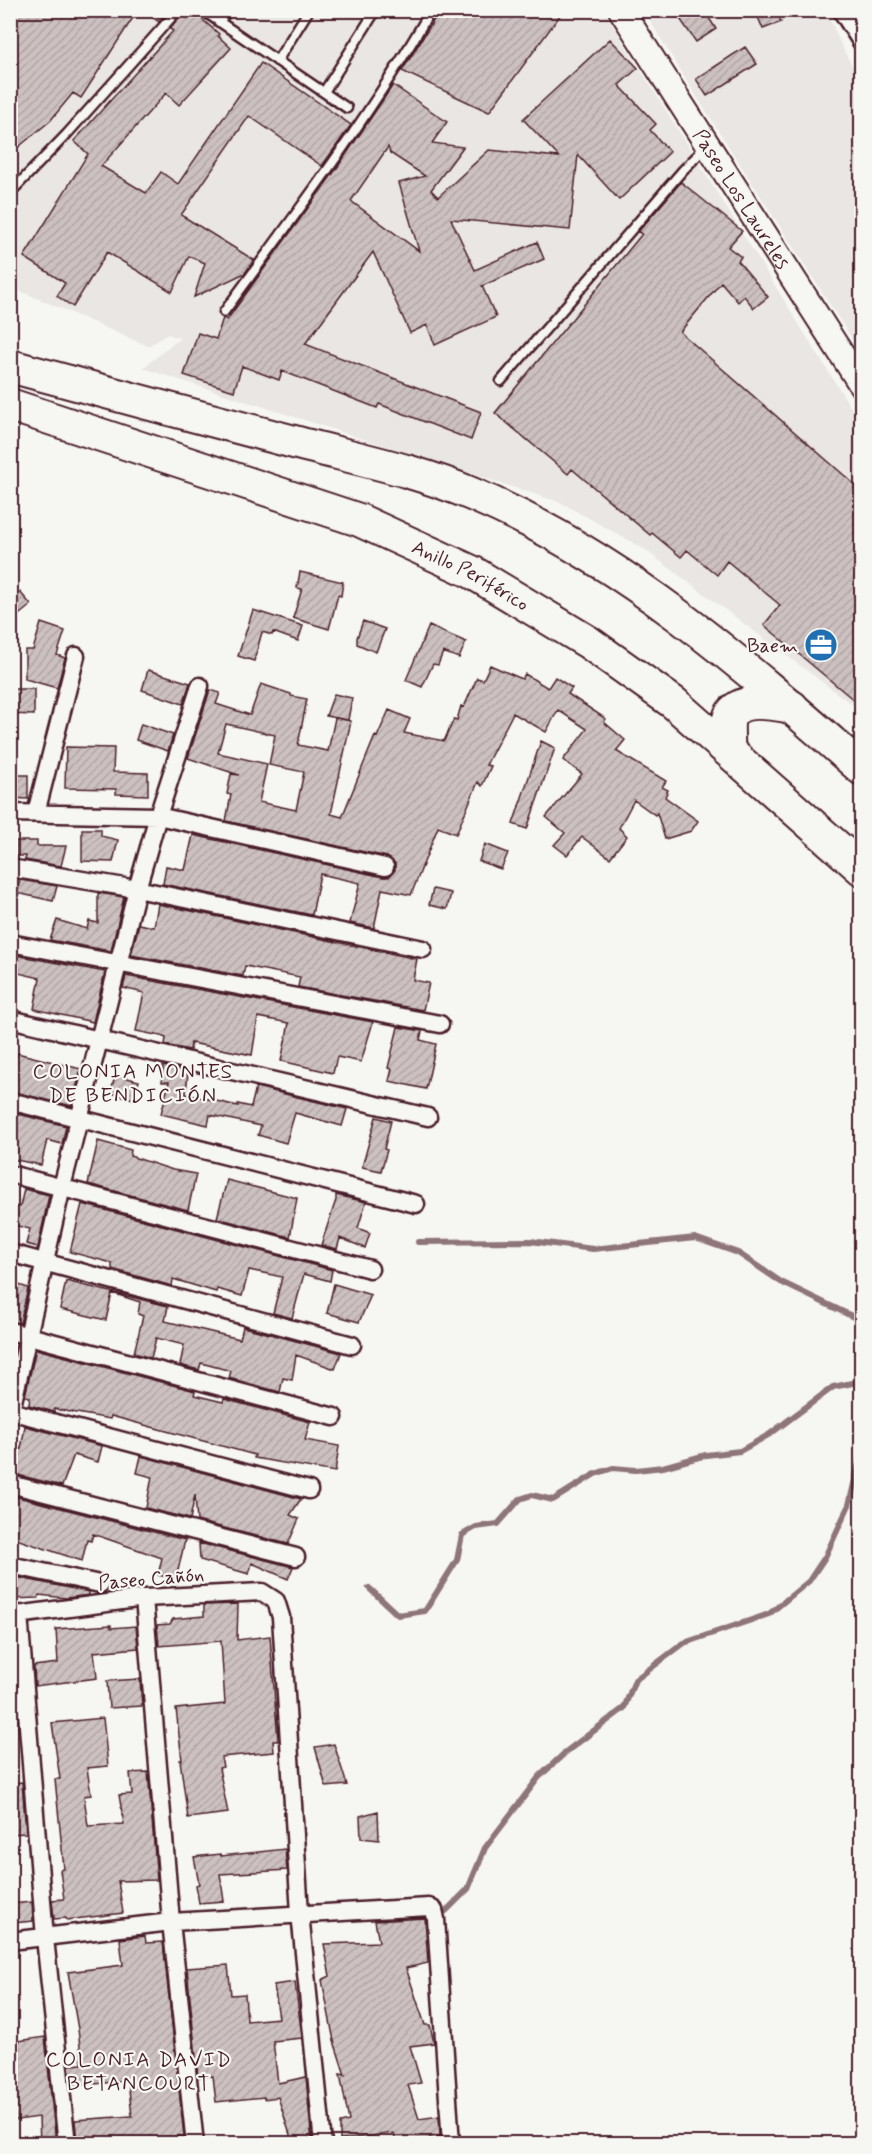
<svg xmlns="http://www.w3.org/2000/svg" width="872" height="2154" font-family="Mynerve,sans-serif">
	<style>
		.built { fill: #e9e6e3 }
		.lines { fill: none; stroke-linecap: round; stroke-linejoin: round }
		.stream { stroke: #8e747a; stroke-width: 6 }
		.building { fill: url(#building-hatch); stroke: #4a1f2b; stroke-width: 1.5; fill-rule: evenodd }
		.lane-casing { stroke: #4a1f2b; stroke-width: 13 }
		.street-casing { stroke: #4a1f2b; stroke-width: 21 }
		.secondary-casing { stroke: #4a1f2b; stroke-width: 28 }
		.highway-casing { stroke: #4a1f2b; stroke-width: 36 }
		.lane { stroke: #f6f6f2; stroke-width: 8 }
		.street { stroke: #f6f6f2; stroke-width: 16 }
		.secondary { stroke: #f6f6f2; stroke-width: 24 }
		.highway { stroke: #f6f6f2; stroke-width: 32 }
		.labels { text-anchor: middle; stroke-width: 4.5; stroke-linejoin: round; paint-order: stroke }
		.street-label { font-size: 20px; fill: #4a1f2b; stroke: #f6f6f2 }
		.poi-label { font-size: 20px; fill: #4a1f2b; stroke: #f6f6f2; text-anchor: end }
		.neighbourhood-label { font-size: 21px; letter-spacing: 1.5px; fill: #4a1f2b; stroke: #f6f6f2 }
	</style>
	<defs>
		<pattern id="building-hatch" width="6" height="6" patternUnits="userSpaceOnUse" patternTransform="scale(1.5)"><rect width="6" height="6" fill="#ccc1c0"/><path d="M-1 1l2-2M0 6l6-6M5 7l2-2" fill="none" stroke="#b1a5a5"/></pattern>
	</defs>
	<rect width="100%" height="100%" fill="#f6f6f2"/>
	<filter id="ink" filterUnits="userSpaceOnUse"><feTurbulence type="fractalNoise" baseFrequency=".0167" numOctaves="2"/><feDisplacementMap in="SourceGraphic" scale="12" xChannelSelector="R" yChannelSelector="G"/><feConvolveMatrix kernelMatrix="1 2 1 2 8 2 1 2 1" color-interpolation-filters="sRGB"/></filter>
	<g filter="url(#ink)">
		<path class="built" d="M11,11H604L861,424V711L644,549L562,503L143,368L180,338L168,334L148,346L11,287Z
			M644,11H826L845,53L861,82V353L688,83Z"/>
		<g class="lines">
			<path class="stream" d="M418,1242L530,1241L593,1249L695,1238L738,1253L781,1282L862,1321
				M369,1588L398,1615L425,1611L457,1560L462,1535L476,1527L498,1524L520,1499L532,1495L553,1500L595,1474L613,1468L636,1470L663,1467L706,1455L740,1451L770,1434L833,1387L862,1381
				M446,1911L468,1889L485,1848L539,1777L567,1751L624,1708L635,1680L684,1643L769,1614L809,1581L825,1557L849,1505L859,1463L862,1439"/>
		</g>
		<path class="building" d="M10,10H138L81,98L73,93L50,121L10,154Z
			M142,10H169L159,22Z
			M184,10H191L219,34L218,36L231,48L179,105L166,93L101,166L146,193L161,172L178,184L261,63L351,125L322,166L249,116L181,215L254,260L245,273L194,297L205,263L189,256L172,292L107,252L73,307L57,296L65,283L24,257L88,154L74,141L173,31L170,29Z
			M440,10H564L489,112L402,71Z
			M674,10H704L716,29L696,42Z
			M755,10H776L781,22L763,29Z
			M610,39L638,68L619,85L656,124L650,130L670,152L619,200L578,155L570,230L451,219L475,270L537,242L544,259L482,286L496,317L435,345L427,325L410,333L373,252L305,344L481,412L471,440L379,404L377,408L282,371L279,380L242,366L234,391L184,375L198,333L216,339L223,318L227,320L337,168L393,85L447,122L432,143L463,147L431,190L438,197L489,150L559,157L523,119ZM388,147L390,153L425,176L399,183L419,251L351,201Z
			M745,47L757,64L707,96L696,79Z
			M681,182L742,231L728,247L741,257L738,261L768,297L754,308L744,296L738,302L721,282L680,332L861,490V706L764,625L780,605L727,561L717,575L687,550L681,557L652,533L650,535L572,469L568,474L495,413L642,234L638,232Z
			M300,572L343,582L341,596L338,595L329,629L293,618L302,589L297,588Z
			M20,592L31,605L10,622V600Z
			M253,610L303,626L298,641L273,632L272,635L262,632L254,661L238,656Z
			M363,621L385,629L376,652L357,644V638Z
			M41,623L65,631L57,655L65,658L57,688L25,679V650H33Z
			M429,626L466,642L459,658L443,652L438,665L433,664L422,687L406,680Z
			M490,665L522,679L525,674L548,688L555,677L572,688L568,694L606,719L604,722L625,740L616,751L666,781L662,787L668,790L665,797L698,821L691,831L665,839L657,813L655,815L634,800L619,828L627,836L610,858L582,837L567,855L554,845L565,833L546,817L582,774L563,760L587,729L558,710L546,732L513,713L486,765L491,766L482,786L478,782L456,834L438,827L411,895L382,889L374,928L350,923L360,883L320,874L312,915L163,884L166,866L185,870L193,835L383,877H389L395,870V863L387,857L226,821L231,795L227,794L231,774L239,775L188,758L210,690L220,693L216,704L250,715L261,684L291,694V696L307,699L298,745L328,751L335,718L351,721L331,814L342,817L375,736L377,737L389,710L410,719L404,733L444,741L454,719L457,720L461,706L464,707L477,678L483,680ZM226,724L275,735L269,765L304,772L296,810L259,802L267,764L218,753Z
			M148,670L190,683L183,704L142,690Z
			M10,689H34V715L10,714Z
			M334,694L352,698L348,720L326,716Z
			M141,724L173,735L168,751L136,740Z
			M541,741L555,748L527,829L513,824Z
			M66,747L114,748L113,772L148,773V795L116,794V789L65,788Z
			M10,775H28V799L10,798Z
			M82,829H101V836L118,840L113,862L82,861Z
			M16,841H37V846H66L61,866L25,860L26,856H16Z
			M485,844L508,853L501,869L479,861Z
			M20,880L57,886L53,901L17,893Z
			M433,889L451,893L447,909L429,905Z
			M98,893L124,897L111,951L50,940L57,920L87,929L89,921L98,923Z
			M158,904L417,959L413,980L429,983L423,1010L298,987L300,977L245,966L243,976L131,955L139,924L154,927Z
			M10,954L105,972L93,1022L34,1009L40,978L10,971Z
			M126,976L373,1022L361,1062L337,1057L333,1073L281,1061L289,1023L258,1017L252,1055L191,1043L190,1050L165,1045L166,1038L161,1036L136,1031L144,993L123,988Z
			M398,1027L422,1031L420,1040L436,1044L426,1089L389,1081L392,1069L388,1068Z
			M17,1053L81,1069L72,1106L10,1091V1055L17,1056Z
			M163,1066L188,1072L186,1094L238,1106V1104L251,1107L256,1087L347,1109L342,1126L295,1113L286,1143L258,1135L261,1126L210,1115L208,1125L161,1114L169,1082H162Z
			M115,1075L139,1081L134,1099L111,1093Z
			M10,1112L66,1126L62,1144L47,1140L41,1165L11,1159L18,1128L10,1127Z
			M376,1117L391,1121L384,1149L387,1150L381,1171L362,1167Z
			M98,1141L131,1150L130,1156L173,1170L196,1174L188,1210L88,1184Z
			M227,1180L297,1198L290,1237L217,1218Z
			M24,1189L49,1195L38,1247L26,1244L30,1229L10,1224L14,1206L20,1207Z
			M336,1195L366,1202L358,1228L370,1233L365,1248L340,1238L337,1249L321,1245L336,1200Z
			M82,1204L332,1270L330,1281L304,1274L292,1318L273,1313L282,1277L249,1270L242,1296L217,1289L216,1292L173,1279L172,1286L112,1269V1263L70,1252Z
			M66,1281L168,1306L165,1321L240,1339L243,1327L341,1353L335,1369L296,1355L292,1380L283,1378L280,1392L229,1378L231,1371L201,1363L199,1370L180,1365L184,1345L156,1338L151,1358L134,1353L143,1316L138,1314L140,1302L112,1293L106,1320L60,1309Z
			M10,1282L28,1288L20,1323L10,1321Z
			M334,1284L371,1295L359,1322L327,1313Z
			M36,1349L195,1391L194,1395L223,1402L224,1399L310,1422L305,1440L339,1446L335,1472L254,1458L255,1455L111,1416L110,1419L54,1409V1412L29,1405L30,1397L25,1396Z
			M25,1426L102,1446L98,1462L74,1455L62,1486L14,1474L16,1465L14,1464L18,1448L21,1449Z
			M141,1456L301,1499L290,1515L299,1519L288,1544L197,1521L195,1495L190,1519L146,1508L152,1477L137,1473Z
			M10,1495L185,1540L176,1579L158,1575L162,1558L93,1534L91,1541L87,1540L82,1561L10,1537Z
			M199,1543L293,1567L288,1579L252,1563L249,1574L200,1560Z
			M10,1576L89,1592V1595L66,1598L39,1595L38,1598L10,1599Z
			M238,1604L237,1640L270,1636L278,1741H273L274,1752L221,1757L223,1767L219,1768L228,1813L188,1818L180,1760H182L176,1709L225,1704L221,1641L159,1646L157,1625L170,1624L173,1619L204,1616V1605Z
			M111,1625V1628L136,1626L138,1648L94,1652L97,1678L35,1686L34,1666L58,1663L56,1629Z
			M140,1679L142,1706L109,1708L107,1681Z
			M103,1718L108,1766L87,1768L91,1795L84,1796L88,1826L124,1824L119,1795L132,1794L130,1773L148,1772L157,1880L118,1881L123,1913L67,1920L66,1918L54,1919L52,1900L64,1899L60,1870L64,1869L55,1779H60L52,1723Z
			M334,1744L347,1785L326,1787L315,1747Z
			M22,1782L26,1833L10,1834V1783Z
			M378,1811L379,1840L361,1838L360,1816Z
			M285,1849L287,1870L220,1874L224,1901L199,1903L196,1885L199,1884L194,1857L220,1854L221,1856Z
			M32,1902L33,1921L13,1923L11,1904Z
			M425,1918L428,1963L406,1968L425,2025H430L434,2043L410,2046L421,2083L408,2085L419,2119L439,2116L440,2136L430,2137L429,2144H396L394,2133L340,2140V2123L349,2121L340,2074L345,2075L334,2041L322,1980L330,1976L324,1944L379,1942L375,1921Z
			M145,1936L146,1943L163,1942L184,2136L77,2144L75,2120L132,2116L128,2081L71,2086L69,2065L82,2064L78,2029L68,1972L123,1965L120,1939Z
			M228,1965L231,1995L245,1994L247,2021L279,2018L274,1985L295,1982L302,2038L273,2041L278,2083L306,2077L312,2144H293L278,2097L264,2099V2097L216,2102L213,2076L198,2077L187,1968Z
			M45,2037L56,2144H40L39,2117L10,2121V2049L19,2048L18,2041Z"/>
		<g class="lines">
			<g class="lane-casing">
				<path id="lane" d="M202,10L347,108
					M219,22L228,10
					M277,61L309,10
					M324,92L376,10
					M10,193L67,134L178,10
					M224,312C296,214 370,116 431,10
					M501,381L683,170L707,146"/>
			</g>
			<g class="street-casing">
				<path id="street" d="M841,10L862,43
					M10,813L158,816L385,867
					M36,813L76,656
					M10,868L137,889L423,949
					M10,943L440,1024
					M10,1019L428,1117
					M10,1101L416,1204
					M10,1174L370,1269
					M10,1253L352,1345
					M10,1331L334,1417
					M10,1411L309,1490
					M10,1415L62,1187L137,889L158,816L200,686
					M10,1484L296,1557
					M10,1565L100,1584
					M144,1598L171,1922L195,2144
					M19,1614L45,1938L67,2144
					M10,1616L144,1598L262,1592L276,1601L281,1617L300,1913L323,2144
					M10,1941L171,1922L429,1907L434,1910L436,1919L451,2144"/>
			</g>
			<g class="secondary-casing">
				<g id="secondary">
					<path id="s1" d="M621,10L862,386"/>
				</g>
			</g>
			<g class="highway-casing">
				<g id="highway">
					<path d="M10,366C105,392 199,417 294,442C354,458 417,470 474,495C621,557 743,664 862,769"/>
					<path id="s2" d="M10,405L359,520L472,572L588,642L674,703L862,869"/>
					<path d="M728,749C729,740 726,724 730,716C740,696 775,704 792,707"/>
				</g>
			</g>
			<use href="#lane" class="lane"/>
			<use href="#street" class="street"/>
			<use href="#secondary" class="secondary"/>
			<use href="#highway" class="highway"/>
		</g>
	</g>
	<defs>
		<g id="office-disc" transform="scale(1.725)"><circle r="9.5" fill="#1f6fb2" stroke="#f6f6f2"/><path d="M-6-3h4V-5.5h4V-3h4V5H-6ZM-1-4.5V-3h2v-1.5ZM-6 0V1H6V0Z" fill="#fff"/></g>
	</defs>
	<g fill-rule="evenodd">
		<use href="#office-disc" x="821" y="645"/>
	</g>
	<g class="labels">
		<g class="street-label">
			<text dy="7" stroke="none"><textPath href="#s1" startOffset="224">Paseo Los Laureles</textPath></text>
			<text dy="7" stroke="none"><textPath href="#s2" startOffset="492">Anillo Periférico</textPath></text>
			<text transform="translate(151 1578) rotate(-5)" y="7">Paseo Cañón</text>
		</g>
		<g class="poi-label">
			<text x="798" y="652">Baem</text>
		</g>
		<g class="neighbourhood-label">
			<text x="133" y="1078">COLONIA MONTES<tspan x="133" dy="24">DE BENDICIÓN</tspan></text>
			<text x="139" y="2066">COLONIA DAVID<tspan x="139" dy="24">BETANCOURT</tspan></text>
		</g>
	</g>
	<rect width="872" height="2154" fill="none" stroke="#f6f6f2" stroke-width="36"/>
	<rect x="18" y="18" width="836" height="2118" fill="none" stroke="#4a1f2b" stroke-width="2" filter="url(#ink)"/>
</svg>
